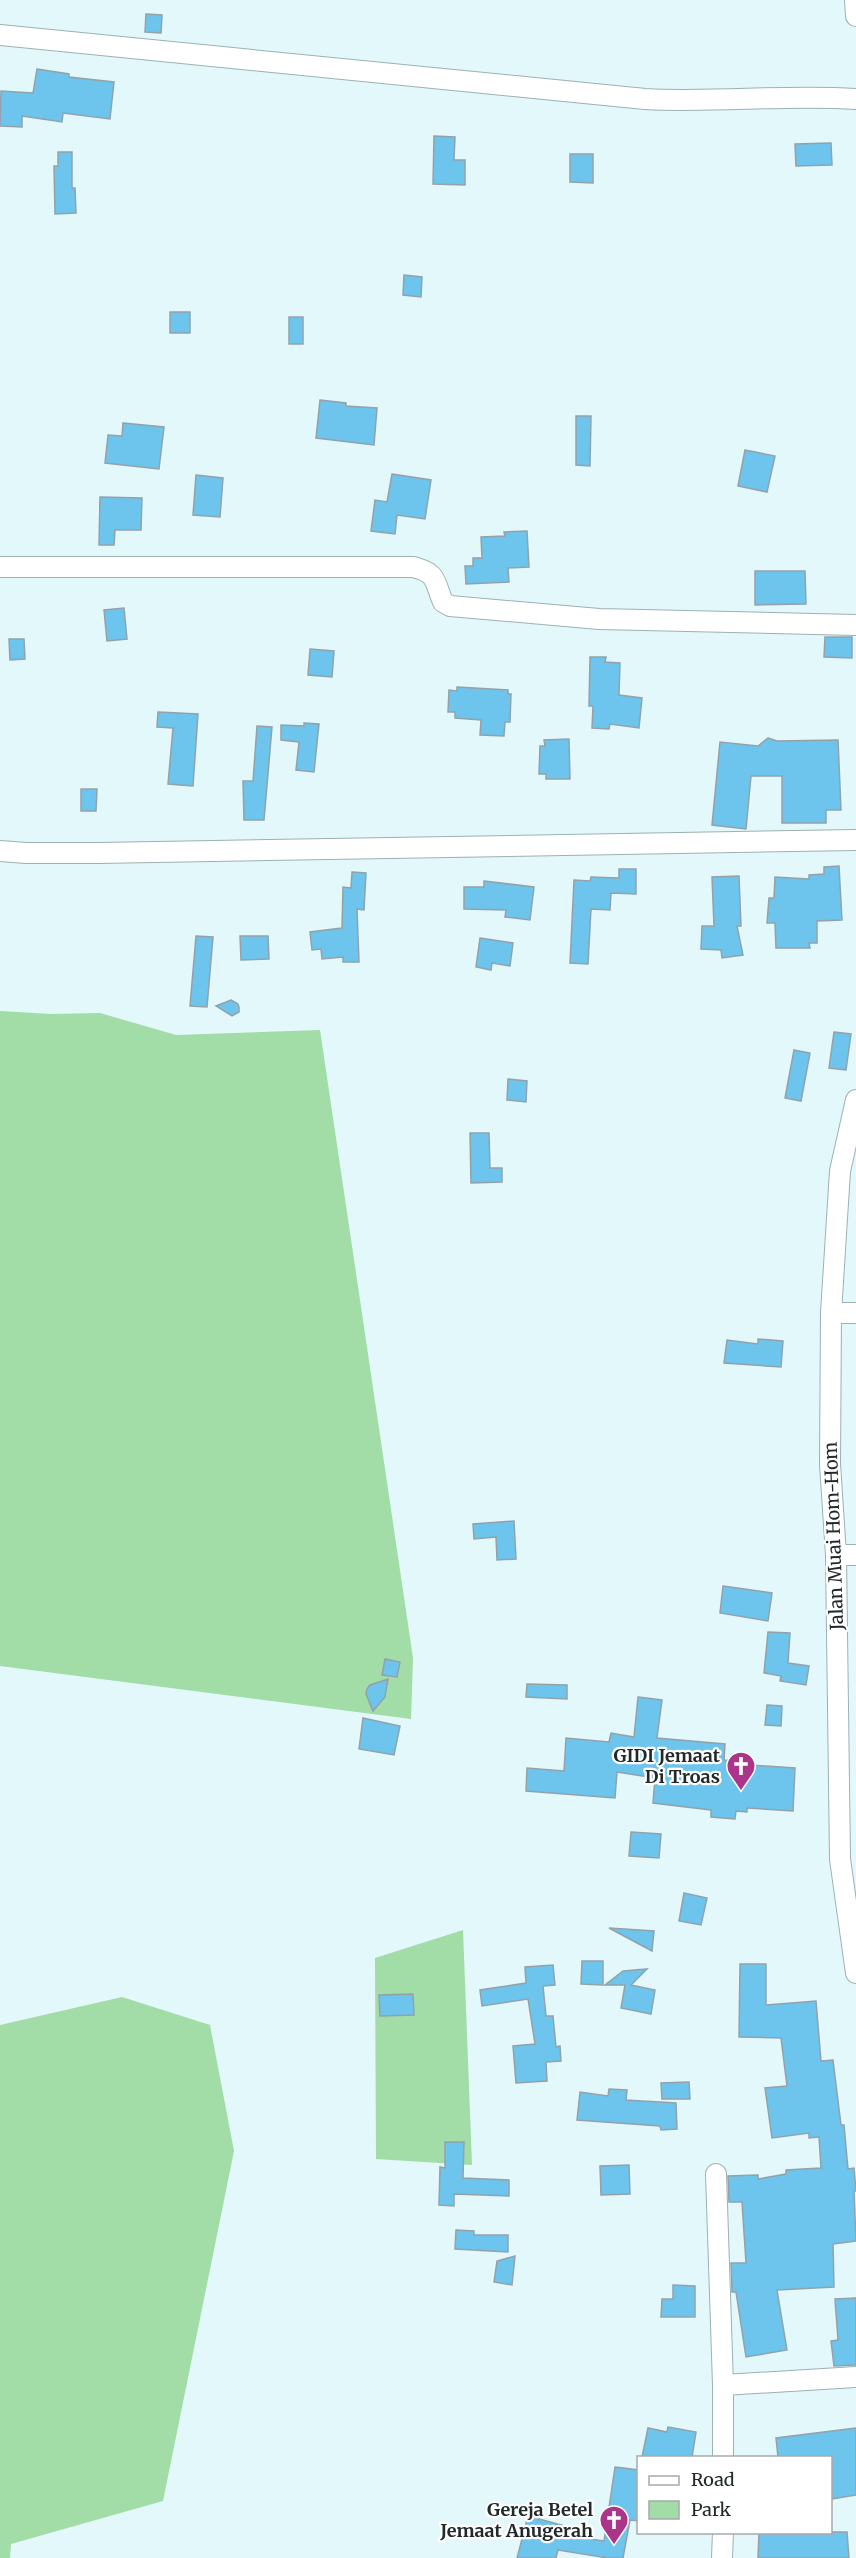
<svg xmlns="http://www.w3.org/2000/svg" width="856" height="2558" font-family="Merriweather,serif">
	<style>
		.green { fill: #a2dca6 }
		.building { fill: #6dc4ec; stroke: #92a2ab; stroke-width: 1.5 }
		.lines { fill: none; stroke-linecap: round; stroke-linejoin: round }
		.minor-casing { stroke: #9db1b2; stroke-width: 22 }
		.minor { stroke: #fff; stroke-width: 20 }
		.labels { text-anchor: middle; stroke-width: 4.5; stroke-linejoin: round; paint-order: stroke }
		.street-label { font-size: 18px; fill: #21292a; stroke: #fff }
		.poi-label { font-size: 18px; font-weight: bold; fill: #21292a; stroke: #fff; text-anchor: end }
	</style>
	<rect width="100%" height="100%" fill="#e3f8fa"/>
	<path class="green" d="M0,1011L51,1014L100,1013L176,1035L320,1030L413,1658L411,1719L0,1666Z
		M463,1930L472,2165L376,2159L375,1958Z
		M122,1997L210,2025L234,2151L163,2501L11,2544L10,2558H0V2025Z"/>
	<path class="building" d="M146,14L162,15L161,33L145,32Z
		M37,69L69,74V77L114,82L110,119L63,113L62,122L22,116V127L0,126L1,91L33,93Z
		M434,136L455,137L454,160H465V185L433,184Z
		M831,143L832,165L796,166L795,144Z
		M58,152H72V188H75L76,213L55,214L54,166H58Z
		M570,154H593V183L570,182Z
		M404,275L422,277L421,297L403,295Z
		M170,312H190V333H170Z
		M289,317H303V344H289Z
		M320,400L346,403V406L377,408L374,445L316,438Z
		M576,416H591L590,466L576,465Z
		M123,423L164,427L159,469L105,463L108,435L122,436Z
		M745,450L775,456L767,492L738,486Z
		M392,474L431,480L425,519L397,515L395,534L371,531L375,500L387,502Z
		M196,475L223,478L220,517L193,515Z
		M100,497L142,498L141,530H115L114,545H99Z
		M527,531L529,567L508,568L509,582L466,584L465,566H473V558H482L481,537L505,536L504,532Z
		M755,571H805L806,604L755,605Z
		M124,608L127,639L107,641L104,610Z
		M825,637H852V658L824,657Z
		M9,639H24L25,659L10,660Z
		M310,649L334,651L332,677L308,675Z
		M590,657H606L605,662L620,663L619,695L642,698L639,728L610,724L609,729L592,728L593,706H589Z
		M457,687L508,690V694H511L510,722H505L504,736L480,735L481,720L455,718V712H448L449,690L457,691Z
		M158,712L198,714L193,786L168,784L173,728L157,727Z
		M304,723L319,724L314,772L296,770L299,742L281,740V725L304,726Z
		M257,726L272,727L264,820H244L243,781H253Z
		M768,738L777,741L838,740L841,810H826V823H782V776H751L746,829L712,825L720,742L758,746Z
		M569,739L570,779H546V774H539L540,746H545L544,740Z
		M81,789H97L96,811H81Z
		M839,866L842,920L817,921V943H809L810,948H776L775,923H767L769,898H774L775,877L809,879V875L824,874V867Z
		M619,869H636V894L611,893L610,910L591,909L588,964L570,963L574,880L590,881L591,877L619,878Z
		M352,872L366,873L364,910L357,909L359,962H343V957L322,959L321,949L312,950L310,932L342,928L343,887L351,888Z
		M739,876L741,926H737L743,955L722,958L721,950L701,949L702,926H714L712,877Z
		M484,881L534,887L530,920L505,917L506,910L464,909V887H484Z
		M196,936L213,937L207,1007L190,1006Z
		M240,936H268L269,959L241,960Z
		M480,938L513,943L510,966L492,963L491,970L476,967Z
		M231,1000L238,1004L239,1007V1012L232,1016L216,1006Z
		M834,1032L851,1034L846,1070L829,1068Z
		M794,1050L810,1053L801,1101L785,1098Z
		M508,1079L527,1081L526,1102L507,1100Z
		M470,1133H489L490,1168H502V1182L471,1183Z
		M758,1339L783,1341L781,1367L724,1363L727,1340L758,1344Z
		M514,1521L516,1559L497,1560L496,1537L474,1539L473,1524Z
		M723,1586L772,1593L768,1621L720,1613Z
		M768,1632L790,1633L788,1663L809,1666L806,1685L780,1681L781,1676L764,1673Z
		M385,1659L400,1662L397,1677L382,1675Z
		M388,1679L385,1697L373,1711L366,1694L367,1689L370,1685Z
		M527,1684L567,1685V1699L526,1697Z
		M638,1697L662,1700L657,1738L725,1744L724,1760L751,1762L750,1765L795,1768L793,1811L747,1808V1812L736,1811L735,1819L711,1817V1810L653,1803L655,1778L617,1772L615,1798L526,1791L527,1768L564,1771L566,1738L609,1742L611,1733L634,1737Z
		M767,1705L782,1706L781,1726L765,1725Z
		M363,1718L400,1726L394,1755L359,1749Z
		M631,1832L661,1834L659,1858L629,1856Z
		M684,1893L707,1898L701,1925L679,1921Z
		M609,1928L654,1931L652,1951Z
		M582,1961H603V1985L581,1984Z
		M740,1964H766V2005L816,2001L821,2061L833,2060L841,2125H844L848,2169L854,2168L856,2191H854L856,2241L833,2244L834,2287L777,2290L787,2350L746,2357L736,2292H732L731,2263H746L742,2202H729L728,2176L758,2175V2179L786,2174V2170L821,2168L819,2137L809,2138V2133L772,2138L765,2088L787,2086L781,2038L739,2037Z
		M553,1965L555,1985L543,1986L546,2016H553L556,2047L560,2046L561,2061L546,2062L547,2081L516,2083L513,2046L535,2044L528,1999L482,2006L480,1990L526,1983L525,1967Z
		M647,1969L631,1985L655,1990L651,2014L621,2008L625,1985H605L623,1971Z
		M413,1994L414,2015L380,2016L379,1995Z
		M689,2082L690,2099H662L661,2083Z
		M609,2089L627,2090L626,2100L676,2103L677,2129L661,2130L660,2126L577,2120L580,2092L608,2096Z
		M445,2142H464L463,2178L509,2180V2196L454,2194V2206L439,2205L440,2167L445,2168Z
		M629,2165L630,2194L601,2195L600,2166Z
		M456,2230L474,2231V2235H508V2252L455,2249Z
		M515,2256L512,2285L494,2282L497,2261Z
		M673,2285L695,2286V2317H661L662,2299H673Z
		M856,2298V2365L834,2366L831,2341L838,2340L835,2299Z
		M668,2427L696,2432L692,2457H642L648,2428L667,2432Z
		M856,2428V2495L831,2499V2457H778L776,2438Z
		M615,2467L639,2470V2521L630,2520L623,2558H608L558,2550L556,2558H517L528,2516L565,2526L562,2535L604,2541Z
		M759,2532H847L849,2558H758Z"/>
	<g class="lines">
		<g class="minor-casing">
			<path id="minor" d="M855,0L856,16
				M0,35L645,99C715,103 786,94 856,99
				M0,567H413C438,573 434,581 443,602L450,606L599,619L856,625
				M0,851L26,853H98L856,840
				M856,1100L840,1171L831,1313L830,1464L836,1555L840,1859L856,1973
				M831,1313H856
				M836,1555H856
				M716,2174L723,2385
				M723,2458V2385L856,2377
				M722,2558L723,2532"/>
		</g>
		<use href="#minor" class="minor"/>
	</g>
	<defs>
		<g id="church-pin" transform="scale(1.5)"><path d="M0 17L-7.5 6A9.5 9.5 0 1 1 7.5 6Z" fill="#ac358c" stroke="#fff"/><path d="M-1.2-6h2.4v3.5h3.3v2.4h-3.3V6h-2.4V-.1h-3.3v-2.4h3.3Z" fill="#fff"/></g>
	</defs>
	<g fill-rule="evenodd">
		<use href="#church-pin" x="741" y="1766"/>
		<use href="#church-pin" x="614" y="2520"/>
	</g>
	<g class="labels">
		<g class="street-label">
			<text transform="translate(834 1536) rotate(-92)" y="6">Jalan Muai Hom-Hom</text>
		</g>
		<g class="poi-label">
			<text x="720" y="1762">GIDI Jemaat<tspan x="720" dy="21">Di Troas</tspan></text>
			<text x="593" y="2516">Gereja Betel<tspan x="593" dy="21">Jemaat Anugerah</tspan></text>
		</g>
	</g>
	<rect x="637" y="2456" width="195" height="78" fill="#ffffff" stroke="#a6a9aa" stroke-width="1.5"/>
	<rect x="649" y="2476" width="30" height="9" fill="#ffffff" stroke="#a6a9aa" stroke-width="1.5"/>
	<text x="691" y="2486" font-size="18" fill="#21292a">Road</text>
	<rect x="649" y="2501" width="30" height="18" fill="#a2dca6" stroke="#a6a9aa" stroke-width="1.5"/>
	<text x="691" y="2516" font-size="18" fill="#21292a">Park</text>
</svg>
